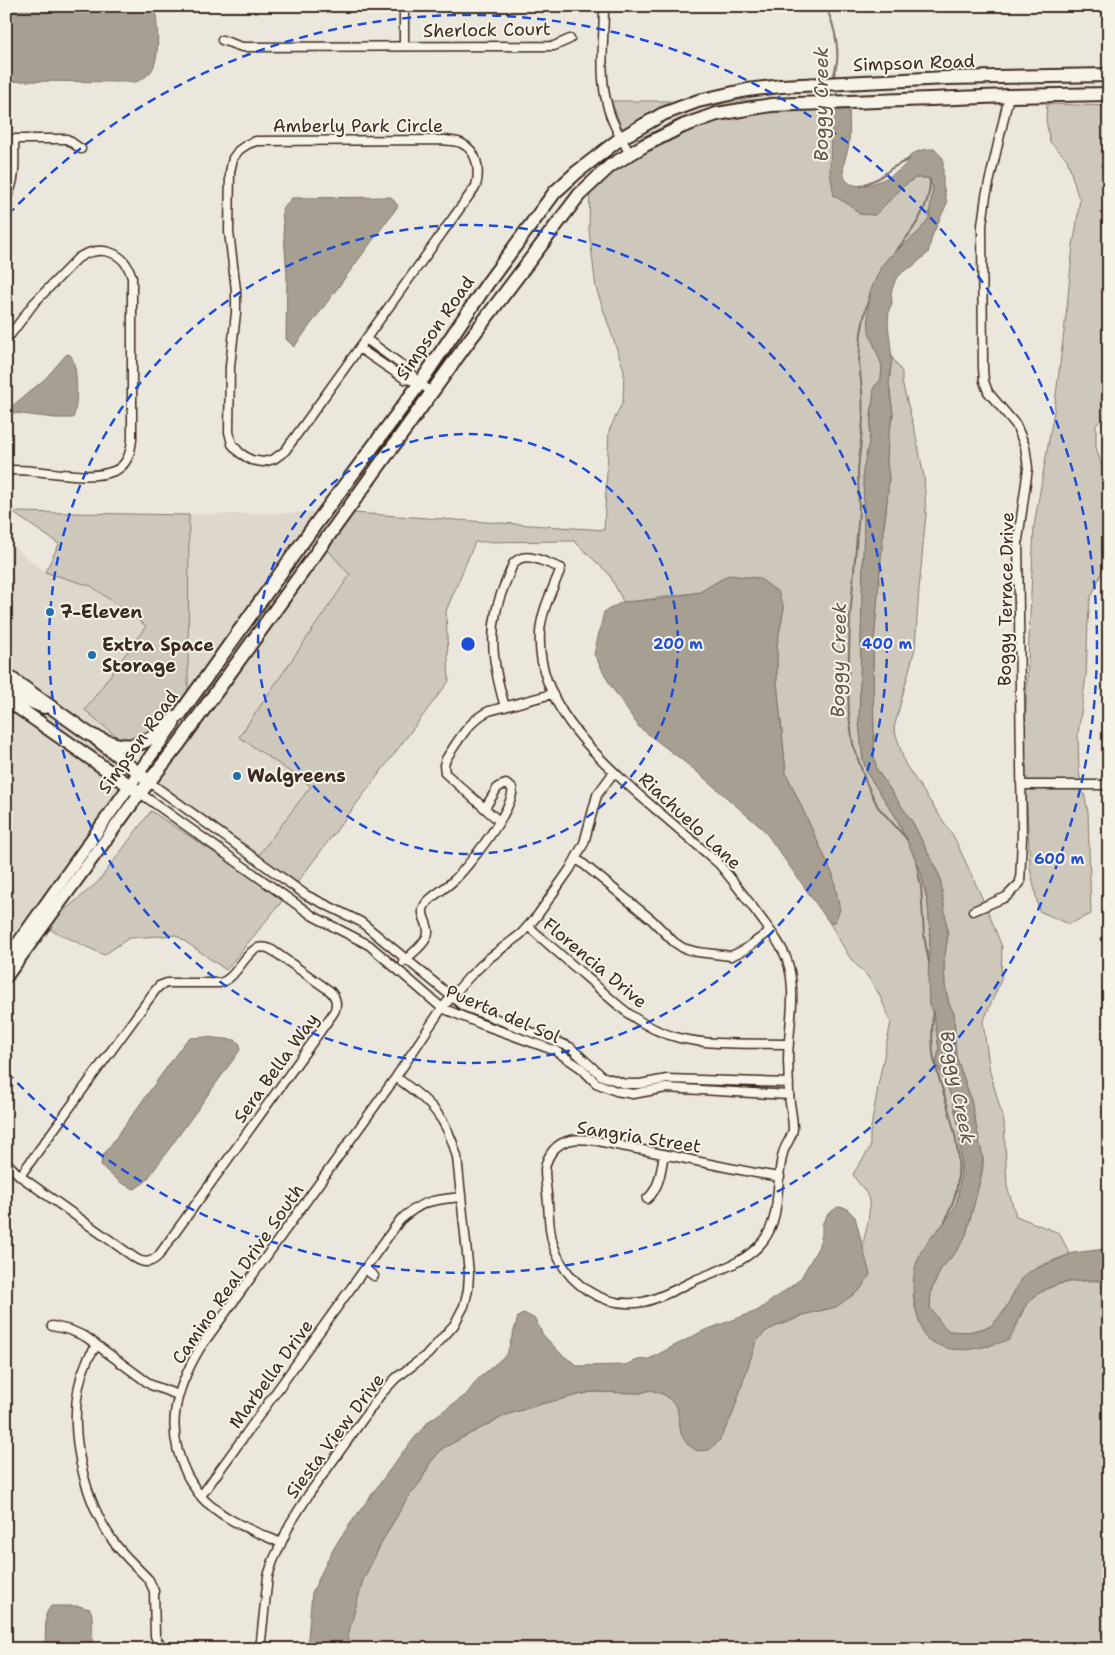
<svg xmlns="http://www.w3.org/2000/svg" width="1115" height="1655" font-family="'Shantell Sans',sans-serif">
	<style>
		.built { fill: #ddd7cc }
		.green { fill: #cec8bc; stroke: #84796d }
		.water { fill: #a89f93; stroke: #7c7064 }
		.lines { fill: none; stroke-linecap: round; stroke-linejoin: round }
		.stream { stroke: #7c7064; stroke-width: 2 }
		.street-casing { stroke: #3b2a1e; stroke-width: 11 }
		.secondary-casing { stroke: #3b2a1e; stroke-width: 15 }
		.primary-casing { stroke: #3b2a1e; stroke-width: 16 }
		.street { stroke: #f7f3e8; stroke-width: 8 }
		.secondary { stroke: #f7f3e8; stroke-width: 11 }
		.primary { stroke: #f7f3e8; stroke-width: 12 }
		.ring { fill: none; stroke: #1d4ed8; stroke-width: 2.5; stroke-dasharray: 9 6 }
		.poi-dot { fill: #1f6fb2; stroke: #f7f3e8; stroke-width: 2 }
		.labels { text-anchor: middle; stroke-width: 4; stroke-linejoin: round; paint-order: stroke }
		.street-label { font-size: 18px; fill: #3b2a1e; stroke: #f7f3e8 }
		.poi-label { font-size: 18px; font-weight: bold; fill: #3b2a1e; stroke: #f7f3e8; text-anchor: start }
		.water-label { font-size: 19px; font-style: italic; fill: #615347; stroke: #f7f3e8 }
		.centre { fill: #1d4ed8; stroke: #f7f3e8; stroke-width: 2.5 }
		.ring-label { font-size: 15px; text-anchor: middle; font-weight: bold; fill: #1d4ed8; stroke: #f7f3e8; stroke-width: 4; stroke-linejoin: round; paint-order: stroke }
	</style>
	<rect width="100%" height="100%" fill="#ece7dc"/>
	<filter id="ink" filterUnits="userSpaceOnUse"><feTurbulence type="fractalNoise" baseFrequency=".02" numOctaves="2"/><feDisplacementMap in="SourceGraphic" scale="10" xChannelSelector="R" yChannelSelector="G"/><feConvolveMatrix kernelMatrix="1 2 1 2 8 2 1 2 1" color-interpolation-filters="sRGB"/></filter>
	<g filter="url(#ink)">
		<path class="built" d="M331,512L188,697L189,515Z
			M350,513H354L327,549L350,574L239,737L311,786L258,856L155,781Z
			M6,541L45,572L90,586L147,626L85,710L123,742L104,737L6,670Z
			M6,691L37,709L59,716L133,773L129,780Z
			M6,704L124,786L22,931H6Z"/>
		<path class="green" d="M732,100H832L840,199L856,209L859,214L875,215L905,185L915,178H928L933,187L929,218L919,232L888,258L875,280L882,366L881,380L872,404L869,442L863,471L864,518L859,723L863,760L868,775L896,817L920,869L928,904L930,935L929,1004L934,1016L938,1042L939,1050L936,1063L950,1092L959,1127L961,1177L958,1199L952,1214L933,1235L916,1269L913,1294L915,1307L925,1337L937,1343L952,1349L990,1346L1017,1326L1024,1308L1036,1295L1055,1285L1076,1281H1109V1649H347L349,1631L363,1580L384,1538L408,1497L421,1481L430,1463L443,1448L506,1415L541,1404L591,1392L640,1393L651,1390L665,1395L677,1407L756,1342L766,1331L776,1326L790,1322L802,1315L836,1307L870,1275C868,1266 862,1252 863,1244C866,1229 872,1212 868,1197C865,1188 857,1183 853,1174L870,1148V1133L879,1081L891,1022L879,994L868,977L850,958L829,922H835L833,875L786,773L777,682V644L784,608L728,576L700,592L624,603L609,574L574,541L475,542L446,611L449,681L296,884L258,856L311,786L239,737L350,575L327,549L354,513L604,530L609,431L623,401L624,370L596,288L589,230L590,184L628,146L642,137L681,118Z
			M611,101H704L624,133Z
			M1047,104L1109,106V412L1096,425V447L1109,491V555L1090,600L1088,621L1086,676L1078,734L1079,772L1081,781H1025V729L1034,526L1054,411L1066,316L1073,245L1076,229L1080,198L1078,196L1067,159L1050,142L1046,120Z
			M891,356L902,372V382L916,436L924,477L926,514L919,589L915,648L894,728L905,764L954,837L984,902L968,909L970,916L987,909L1002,947L1001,980L983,1022L990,1072L1004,1122L1007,1186L1016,1216L1059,1233L1070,1254L1040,1266L1021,1279L1004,1311L994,1323L989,1327L968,1332H958L949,1331L941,1323L930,1308L931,1291L941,1269L958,1249L966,1235L983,1169V1159L970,1096L956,1056L954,1013L949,1004L945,986L944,961L948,935L940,877L913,823L877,770L874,756L873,654L883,533L886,513L889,477L887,464L888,439L893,414L889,384Z
			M12,512L189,515L188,697C168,725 157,734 123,742L85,710L146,626L91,586L45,572L59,544Z
			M1026,789H1083L1088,812L1091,914L1069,924L1039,911L1030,867Z
			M151,811L235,866L283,900L226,970L176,935L129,938L104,955L47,928L52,921L98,882Z"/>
		<path class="water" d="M6,6H155C157,24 161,54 152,70C148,76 142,79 136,82L23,81L6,82Z
			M832,100H849C849,114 850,128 849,143C848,153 841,165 844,176C851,198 894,177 904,166C907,163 908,157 912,154C920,150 926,149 934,149L943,158V184L947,203L932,236L928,253L913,266L904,271L896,279L891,292L892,303L889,310L888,324L892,359L889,384L893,414L888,439L887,464L889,477L888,493L883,533L873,654L874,756L877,770L913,823L940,877L948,935L944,961L945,986L949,1004L954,1013L956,1056L970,1096L983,1159L980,1181L966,1235L958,1249L941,1269L931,1291L930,1308L941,1323L949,1331L968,1332L989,1327L994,1323L1004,1311L1021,1279L1029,1272L1073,1253L1105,1249L1109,1251V1281C1080,1278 1041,1281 1024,1308C1018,1318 1015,1330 1009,1340C992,1345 971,1352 953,1349C946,1349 930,1342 925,1337C923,1334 922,1329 921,1326C912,1303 909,1275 921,1252C932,1232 954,1219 958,1196C964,1162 962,1122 949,1091C945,1081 940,1072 936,1063L939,1050L938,1042L934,1016L929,1004L928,982L930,935L928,904L920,869L896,817L868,775L863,760L859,723L864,518L863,471L869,442L874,387L881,379L882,366L869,332L868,311L870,292L881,267L888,258L919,232L929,218L933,187L928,178H915L905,185L875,215L859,214L850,205L834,196L830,172Z
			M391,197L398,206L294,347L286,339L287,275L282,209L292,198Z
			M69,354C79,361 78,408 73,418H55L14,413L11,407L45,379L66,355Z
			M728,575L759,578L778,592L784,608L777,644V682L786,773L833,875L840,910L835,922H829L764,830L695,770L639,727L611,686L594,654L604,612L622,602L660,599L700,592Z
			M205,1037L235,1040L240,1044V1050L146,1181L135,1189C122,1185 110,1175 101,1165L102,1157L185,1042L191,1038Z
			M838,1207L846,1208L855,1217L870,1275L860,1290L836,1307L802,1315L766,1331L756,1342L732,1416L719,1441L709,1450L697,1451L687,1444L681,1434L677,1407L665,1395L651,1390L640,1393L591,1392L541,1404L506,1415L443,1448L430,1463L421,1481L408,1497L384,1538L363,1580L349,1631L347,1649H307L312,1593L330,1555L340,1538L402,1453L429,1421L466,1395L478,1379L507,1354L518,1317L524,1313L535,1319L543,1335L561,1354L578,1366L625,1365L638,1360L649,1359L703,1331L757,1311L793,1285L801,1278L818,1248L822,1235V1224L828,1214Z
			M51,1606H79L90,1609L92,1615L93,1649H45L46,1614Z"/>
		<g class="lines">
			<path class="stream" d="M825,6C833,20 839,45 837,62C836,67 834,72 834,78
				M836,87L837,97
				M861,186L879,178L892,168L909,159
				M895,252C912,232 931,207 930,179
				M870,295L866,308L861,333L859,362L862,391L863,420L858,470L859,511L850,619L848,686L849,715L853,744L865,780L878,807L907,839
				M916,861L921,886L924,936L929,963
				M933,1010C932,1027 931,1043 934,1059C944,1102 964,1140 957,1186C956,1198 949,1211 945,1222"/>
			<g class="street-casing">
				<path id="street" d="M404,6V46
					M604,6C604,37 599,75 607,104C611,122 621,138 630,154
					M222,40L242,47L554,46L570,39
					M6,139H67L81,149
					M444,140C449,141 456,141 461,143C478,151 480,170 476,186L285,451L274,459L263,462L251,460L240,453L232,444L229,432L230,366L236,313V290L229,232L230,172L233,158L239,150L248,144L256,141Z
					M6,198C17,180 14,160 14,139
					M6,339L11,334L34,303L78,258C101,244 125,251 132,278V439C131,452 127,466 114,471C92,480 56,473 33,471C24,470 15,470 6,470
					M366,339L410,371L416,381
					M359,348L405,379L416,381L432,392
					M505,707C496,676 489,644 496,612C499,595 507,580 513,564C525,549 545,563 561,568C553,589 541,611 540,633C536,702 593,753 639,795C666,818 693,841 719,864C735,883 749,902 763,921C772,933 782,946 787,960C798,993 788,1028 788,1061C789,1075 788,1089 790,1103C791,1111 793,1120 793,1129C792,1138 785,1145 783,1153C775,1182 782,1217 763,1241C747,1262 719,1270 695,1280C679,1288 661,1298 643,1302C602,1309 565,1283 553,1244C549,1231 549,1217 548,1203C547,1192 545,1181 545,1169C547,1155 556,1143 571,1140C586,1137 605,1143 621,1146C674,1155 726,1169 780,1177
					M149,782L306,895L361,922L463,1006L570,1047L602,1076L625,1084H640L667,1079L789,1083
					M1021,785H1109
					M140,793L313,916L369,945L442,1008L481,1024L556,1051L581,1068L596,1083L616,1091L633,1094L666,1088L789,1095
					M499,821L445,773L444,765L446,759C458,741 469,720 489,711L552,694
					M576,858L652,920L674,942L683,948L697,952L731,956L744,950L770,931
					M973,911L1006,897L1020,883L1022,838L1018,540L1028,468L1025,446L1016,425L988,392L984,381L983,368L982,225L986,196L1009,96
					M528,926C549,945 570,963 591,981C619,1007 641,1028 679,1038C712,1046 755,1043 789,1044
					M403,962C411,954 426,944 428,933C429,920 416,914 428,901C435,894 444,889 452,882C466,870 517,805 512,788L506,784L498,787L485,808
					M6,1162L20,1176L135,1258C144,1264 152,1263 159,1255L332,1015C338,1007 337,998 330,991L272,950C247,936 241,979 219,983H167L159,986L154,992L20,1176
					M647,1199C660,1188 661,1169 664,1154
					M365,1269L374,1276
					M52,1326L70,1330L86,1337L151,1385L178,1395
					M97,1345C94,1350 89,1356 87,1361C63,1414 81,1495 113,1541C123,1555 137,1567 149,1580L154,1591L155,1636L158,1642L166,1649
					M201,1496L400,1220C423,1200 432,1200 461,1197
					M281,1543C256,1532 231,1523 210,1505C200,1498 193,1486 187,1475C164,1429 175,1390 200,1348L396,1077L442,1008L469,977L488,959L521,934L537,916L570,869L584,843L597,795L614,772
					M260,1649L268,1576L273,1561L290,1524L309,1494L381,1394L396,1378L428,1354L454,1325L464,1306L468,1290L469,1273L457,1157C446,1114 429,1102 396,1077"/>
			</g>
			<g class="secondary-casing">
				<path id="secondary" d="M96,739L144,777
					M6,960L174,723
					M6,977L140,793"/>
			</g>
			<g class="primary-casing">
				<path id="primary" d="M6,675L89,734C135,756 145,745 180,714L312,529L420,383L487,284L555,192L577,172L621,138L663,114L698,101L747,90L781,86L947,78L1109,75
					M6,687L27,700L44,707
					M6,699L140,793L178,745L468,342L579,195L610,166L645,145L683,126L717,114L771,105L1009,96L1109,94"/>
			</g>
			<use href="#street" class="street"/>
			<use href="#secondary" class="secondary"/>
			<use href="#primary" class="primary"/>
		</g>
	</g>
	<g class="ring">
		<circle cx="468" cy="644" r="210"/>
		<circle cx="468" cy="644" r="419"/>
		<path d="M8 215A629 629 0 1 1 8 1073"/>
	</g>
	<g class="poi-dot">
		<circle cx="50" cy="612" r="5"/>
		<circle cx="92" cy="655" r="5"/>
		<circle cx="237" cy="776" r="5"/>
	</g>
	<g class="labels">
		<g class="street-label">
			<text transform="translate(487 30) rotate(-1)" y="6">Sherlock Court</text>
			<text transform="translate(914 63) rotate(-2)" y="6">Simpson Road</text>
			<text x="358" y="132">Amberly Park Circle</text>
			<text transform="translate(435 328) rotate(-55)" y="6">Simpson Road</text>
			<text transform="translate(1006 599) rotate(-89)" y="6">Boggy Terrace Drive</text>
			<text transform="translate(138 742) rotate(-54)" y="6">Simpson Road</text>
			<text transform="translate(690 821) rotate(43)" y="6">Riachuelo Lane</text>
			<text transform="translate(595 963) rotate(40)" y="6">Florencia Drive</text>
			<text transform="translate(503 1014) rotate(23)" y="6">Puerta del Sol</text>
			<text transform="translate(276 1068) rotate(-54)" y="6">Sera Bella Way</text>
			<text transform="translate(639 1137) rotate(9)" y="6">Sangria Street</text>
			<text transform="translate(238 1274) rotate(-55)" y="6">Camino Real Drive South</text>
			<text transform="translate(271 1374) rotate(-54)" y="6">Marbella Drive</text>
			<text transform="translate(335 1436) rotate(-53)" y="6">Siesta View Drive</text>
		</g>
		<g class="poi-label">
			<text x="60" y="618">7-Eleven</text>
			<text x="102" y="651">Extra Space<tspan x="102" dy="21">Storage</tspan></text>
			<text x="247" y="782">Walgreens</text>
		</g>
		<g class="water-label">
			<text transform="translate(821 104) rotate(-90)" y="7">Boggy Creek</text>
			<text transform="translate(838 660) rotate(-89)" y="7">Boggy Creek</text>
			<text transform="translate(958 1087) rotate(79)" y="7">Boggy Creek</text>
		</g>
	</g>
	<circle cx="468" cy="644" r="8" class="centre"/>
	<g class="ring-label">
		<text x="678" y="649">200 m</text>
		<text x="887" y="649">400 m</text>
		<text x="1059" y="864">600 m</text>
	</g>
	<rect width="1115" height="1655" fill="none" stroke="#f7f3e8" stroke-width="25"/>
	<rect x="12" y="12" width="1090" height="1630" fill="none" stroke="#3b2a1e" stroke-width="2" filter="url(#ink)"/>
</svg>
